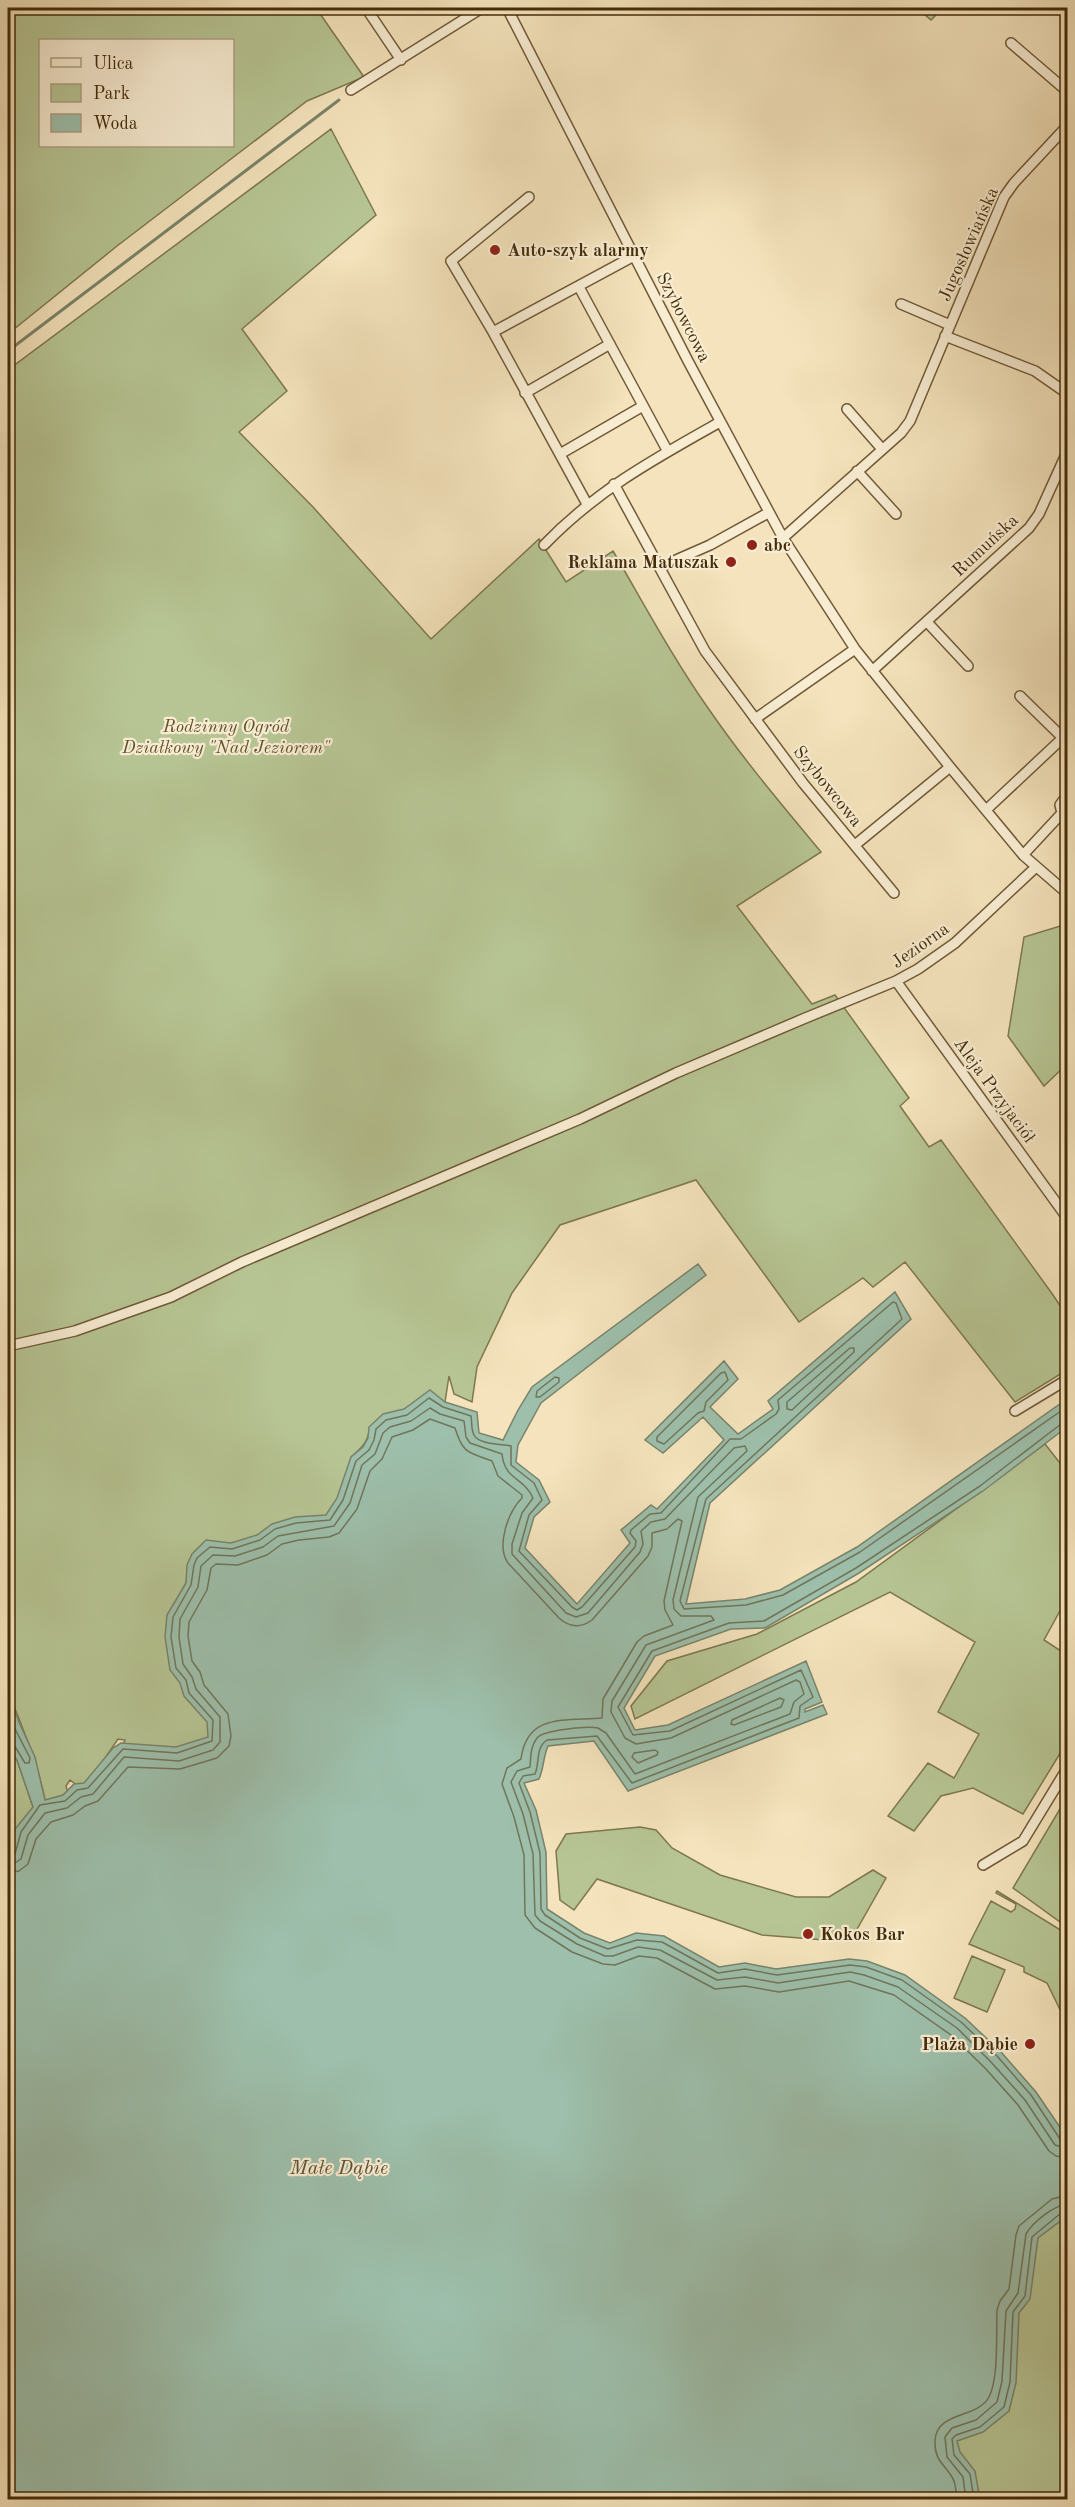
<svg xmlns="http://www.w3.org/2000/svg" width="1075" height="2507" font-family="'Old Standard TT',serif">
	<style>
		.green { fill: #b7c594; stroke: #7e784e; stroke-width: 1.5; fill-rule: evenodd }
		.water { fill: #9dbfab; stroke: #79846a; stroke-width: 1.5 }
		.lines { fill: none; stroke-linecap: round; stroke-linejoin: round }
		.shore { stroke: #70765a; stroke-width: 1.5 }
		.stream { stroke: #79846a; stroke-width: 3 }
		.street-casing { stroke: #705a36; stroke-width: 12 }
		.street { stroke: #f8edd3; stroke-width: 9 }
		.poi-dot { fill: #8f2418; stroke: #f8edd3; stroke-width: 2 }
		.labels { text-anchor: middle; stroke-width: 4.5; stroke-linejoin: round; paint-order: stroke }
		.street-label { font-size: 18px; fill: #442c09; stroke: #f8edd3 }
		.poi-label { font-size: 18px; font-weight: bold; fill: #442c09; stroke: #f8edd3; text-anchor: start }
		.park-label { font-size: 18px; font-style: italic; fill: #61522c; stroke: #f8edd3 }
		.water-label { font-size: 20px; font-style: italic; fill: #5a5132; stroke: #f8edd3 }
	</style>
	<rect width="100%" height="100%" fill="#f4e3bc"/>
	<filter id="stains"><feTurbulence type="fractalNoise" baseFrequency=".00333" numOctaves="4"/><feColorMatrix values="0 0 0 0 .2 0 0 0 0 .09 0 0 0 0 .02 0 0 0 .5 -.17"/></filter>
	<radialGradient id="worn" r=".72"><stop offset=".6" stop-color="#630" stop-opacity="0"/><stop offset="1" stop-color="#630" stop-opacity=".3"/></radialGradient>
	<path class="green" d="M8,8H316L364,77L307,101L117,246L8,334ZM40,40H232V146H40Z
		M917,8H943L931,20Z
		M331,129L376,215L242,329L287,391L239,432L313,507L431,639L539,539L566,582L613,551C644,604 673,658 708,708C743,759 782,805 821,852L737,906L812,1004L835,995L909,1098L900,1106L929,1147L941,1140L1053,1295L1067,1316V1370L1015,1402L905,1262L873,1287L863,1278L799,1322L696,1180L560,1225L512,1293L477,1367L472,1402L454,1394L449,1376L445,1402L370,1427C368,1442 362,1448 351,1457L352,1507L188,1571L186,1583L179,1596L270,1756L127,1750L124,1743L125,1740L118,1739L83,1790L70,1780L66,1786L72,1807L45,1800C37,1761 22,1727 8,1691V1351L17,1348L8,1336V370Z
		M1067,924V1064L1044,1086L1008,1036L1024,937Z
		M1045,1444L1067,1472V1598L1044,1640L1067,1655V1742L1023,1814L973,1788L941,1796L914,1831L888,1816L928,1763L954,1778L979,1734L938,1712L975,1642L890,1592L635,1719L631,1706L667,1661L757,1634L856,1582Z
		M8,1746L17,1760L33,1807L8,1961Z
		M1067,1797V1927L1013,1888Z
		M640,1827L656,1830L672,1848L720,1875L796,1897H829L873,1870L886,1878L852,1938L825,1940L762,1935L597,1879L574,1910L560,1900L556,1851L566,1834Z
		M997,1891L1067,1934V2024L1047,1983L1024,1972V1967L969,1944L991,1901L1011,1912L1015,1909L1016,1904L996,1893Z
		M972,1956L1005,1970L987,2012L954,1998Z
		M1067,2168V2499L892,2500L1009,2296Z"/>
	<path class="water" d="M698,1264L706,1275L541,1403L518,1445L516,1462L539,1480L550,1502L534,1517L525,1548L577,1604L630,1543L621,1530L651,1505L657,1509L724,1440L703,1417L663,1453L645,1440L724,1361L738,1379L710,1407L738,1434L773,1409L768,1401L895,1292L911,1319L710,1503L686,1604L745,1599L780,1590L857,1547L1067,1399V1427L983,1491L859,1573L765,1628L731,1629L655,1656L624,1708L635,1730L668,1725L806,1661L822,1702L805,1709V1712L823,1705L827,1714L628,1791L594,1741L548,1746C543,1757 544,1768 539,1779L524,1783L536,1810L546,1852L547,1909L584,1933L610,1943L636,1933L664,1936L719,1967L745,1963L776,1969L849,1959L867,1961L905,1975L965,2018L1001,2052L1036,2092L1064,2133L1068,2143L1067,2216L1038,2238L1030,2299L1019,2313L1016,2383L1009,2411L983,2432L957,2441L960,2452L975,2471L980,2499H8V1857L15,1829L33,1807L17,1760L8,1746V1691L19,1722L35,1757L45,1800L63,1795L74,1784L84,1783L113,1748L121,1743L176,1747L208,1737L207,1722L184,1696L180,1683L170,1670L165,1637L167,1615L186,1583L187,1565L192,1554L206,1540L231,1543L257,1535L272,1524L295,1517L326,1515L337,1498L351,1457L363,1447L368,1438L369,1427L383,1414L404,1409L430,1390L445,1402L477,1412L479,1433L503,1440L518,1410L532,1387Z"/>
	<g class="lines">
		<path class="shore" d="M850,1348H854V1352L792,1410L787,1409V1402Z
			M725,1372L728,1380L706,1402L704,1411L698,1413L664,1444L657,1441V1437L721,1373Z
			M555,1377L559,1378V1382L540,1397H536L537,1391Z
			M1068,1423L1061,1424L980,1486L856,1568L764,1621L729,1623L652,1651L618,1707L633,1735L670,1731L801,1670L813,1697L800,1706L799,1718L632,1783L597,1736L547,1740C535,1748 540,1763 535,1774L523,1776L519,1783L530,1812L540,1853L541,1909L545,1915L580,1938L608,1949L637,1940L662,1942L718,1973L745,1969L777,1975L850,1965L866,1967L902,1980L961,2022L997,2056L1031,2095L1060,2139L1068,2142
			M780,1698L784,1700L781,1707L734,1725L731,1724L732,1720Z
			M8,1707L13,1725L30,1758L29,1763H25L14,1745L8,1743
			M655,1750L658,1752L657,1755L638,1763L632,1757L634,1753Z
			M8,1857L15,1854L21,1832L40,1805L65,1801L77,1790L88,1788L123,1749L177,1753L212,1741L213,1720L189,1693L186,1680L176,1668L171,1637L173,1617L191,1585L194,1565L197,1558L210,1547L232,1549L260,1540L275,1529L296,1523L330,1520L343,1500L356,1461L369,1450L374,1440L376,1429L386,1420L407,1415L429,1398L443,1407L471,1416C472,1421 471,1430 474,1435C479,1445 503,1444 511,1446V1465L534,1483L542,1500L529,1515L519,1551L572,1607L577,1610L582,1607L635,1547L636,1541L630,1533L631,1530L650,1514L661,1513L730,1439H741L776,1414L779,1409L778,1400L893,1302L896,1303L902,1319L706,1499L680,1601L684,1609L746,1605L783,1595L860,1552L1068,1406
			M8,1864L15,1863L21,1859L28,1835L45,1813L67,1808L81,1797L93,1794L124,1757L179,1761L213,1750L220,1742V1717L196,1689L192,1677L183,1664L179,1637L180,1619L198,1587L201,1566L213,1555L235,1556L263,1547L278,1536L334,1526L350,1503L362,1465L375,1454L383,1433L390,1427L411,1421L430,1408L440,1414L464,1421L466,1437L470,1443L502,1454C505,1481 523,1476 533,1498L522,1513L512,1544V1554L566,1613L576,1617L588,1613L640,1552L643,1544L641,1531L651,1522L665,1519L734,1448L745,1446L747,1451L698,1497L673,1600L674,1609L681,1616H711L714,1620L646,1645L612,1701L611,1712L625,1738L636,1744L671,1738L796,1680L800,1682L804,1694L794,1702L790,1714L635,1774L606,1733L598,1728C588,1726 543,1730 537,1738C530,1747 531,1757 530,1767L517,1771L511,1782L523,1814L533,1854L535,1915L540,1921L577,1944L605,1956H613L638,1947L660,1950L717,1980L745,1977L778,1983L850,1972L864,1975L898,1987L957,2028L991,2062L1025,2100L1055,2145L1068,2149
			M8,1873L19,1871L28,1864L36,1839L51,1822L73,1815L85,1806L98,1801L128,1767L180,1769L217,1758L229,1746L231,1736L228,1714L204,1685L200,1672L192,1661L188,1636L189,1622L207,1590L211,1568L216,1564L238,1565L267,1555L282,1544L299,1540L329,1537L339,1533L357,1509L370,1471L382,1459L392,1437L413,1430L430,1419L455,1428C463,1454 468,1452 492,1461L498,1476L522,1495V1498C508,1512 496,1546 508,1563L559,1618C570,1628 581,1628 592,1620L648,1556L652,1547V1533L667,1529L678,1519L682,1521L664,1601L665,1610L673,1625L644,1636L637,1642L603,1699L602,1718C565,1721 527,1713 521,1759L507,1768L502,1784L514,1817L524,1855L525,1915L535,1928L572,1952L603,1964L615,1965L639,1956L657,1958L715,1989L745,1986L779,1992L849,1981L894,1995L951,2035L985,2068L1018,2105L1049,2151L1056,2156L1068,2158
			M957,2500C956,2494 956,2486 954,2481C948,2466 934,2463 935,2441C936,2411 977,2419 989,2397C999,2378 996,2332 997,2310L1000,2301L1009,2289L1016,2235L1019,2226L1052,2199L1068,2195
			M966,2500L963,2477L947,2457L945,2437L952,2428L976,2420L997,2402L1002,2381L1006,2311L1018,2293L1026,2234C1033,2222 1054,2205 1068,2204
			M974,2500L970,2474L954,2455L952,2439L956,2435L980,2427L1004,2407L1010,2382L1013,2312L1025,2296L1032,2237L1061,2213L1068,2212"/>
		<path class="stream" d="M8,351L339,100"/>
		<g class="street-casing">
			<path id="street" d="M366,8L401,60
				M507,8L688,361L783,538L855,649L950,767L1023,855L1068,894
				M1011,43L1068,92
				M351,90L482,8
				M529,197L451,261L493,332L634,256
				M579,287L667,450
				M901,304L950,325
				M493,332L587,504
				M945,336L1035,371L1068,394
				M525,393L610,344
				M847,409L882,449
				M560,454L643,406
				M857,471L896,514
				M614,484L705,651L803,783L894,893
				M783,538L901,433L910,421L1004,197L1014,183L1068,125
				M544,545C597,490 654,459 720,422
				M660,567L710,545L768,513
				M927,622L968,666
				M872,671L1029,528L1039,514L1068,450
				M1020,696L1063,738
				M755,719L855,649
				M986,810L1068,733
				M1062,813L1060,805L1068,794
				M855,845L950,767
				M1023,855L1062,813
				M896,981L1068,1219
				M8,1346L75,1331L171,1297L242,1262L580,1119L676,1073L803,1019L896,981L918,969L955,943L1036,867
				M1015,1411L1068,1379
				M983,1865L1023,1841L1068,1767"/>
		</g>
		<use href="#street" class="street"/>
	</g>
	<g class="poi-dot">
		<circle cx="495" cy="250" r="6"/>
		<circle cx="752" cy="545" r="6"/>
		<circle cx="731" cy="562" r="6"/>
		<circle cx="808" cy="1934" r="6"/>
		<circle cx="1030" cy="2044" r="6"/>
	</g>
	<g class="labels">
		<g class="street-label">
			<text transform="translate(968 244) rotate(-66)" y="6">Jugosłowiańska</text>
			<text transform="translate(684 317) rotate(63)" y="6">Szybowcowa</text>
			<text transform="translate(985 545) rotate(-43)" y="6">Rumuńska</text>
			<text transform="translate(828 786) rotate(51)" y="6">Szybowcowa</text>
			<text transform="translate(920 945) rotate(-35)" y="6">Jeziorna</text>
			<text transform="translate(995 1090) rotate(54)" y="6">Aleja Przyjaciół</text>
		</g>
		<g class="poi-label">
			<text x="507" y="256">Auto-szyk alarmy</text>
			<text x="764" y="551">abc</text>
			<text x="719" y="568" text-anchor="end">Reklama Matuszak</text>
			<text x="820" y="1940">Kokos Bar</text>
			<text x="1018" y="2050" text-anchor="end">Plaża Dąbie</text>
		</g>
		<g class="park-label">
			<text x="226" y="732">Rodzinny Ogród<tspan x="226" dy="21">Działkowy "Nad Jeziorem"</tspan></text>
		</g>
		<g class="water-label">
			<text x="339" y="2174">Małe Dąbie</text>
		</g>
	</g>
	<rect width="1075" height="2507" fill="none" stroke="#f4e3bc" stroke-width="30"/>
	<rect x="9" y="9" width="1057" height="2489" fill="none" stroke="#442c09" stroke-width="3"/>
	<rect x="15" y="15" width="1045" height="2477" fill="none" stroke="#442c09" stroke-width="1.5"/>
	<rect x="39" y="39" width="195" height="108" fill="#f8edd3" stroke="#b0a082" stroke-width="1.5"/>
	<rect x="51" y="58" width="30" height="9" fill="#f8edd3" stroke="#b0a082" stroke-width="1.5"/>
	<text x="93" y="69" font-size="18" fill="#442c09">Ulica</text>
	<rect x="51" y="84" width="30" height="18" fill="#b7c594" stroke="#b0a082" stroke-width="1.5"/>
	<text x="93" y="99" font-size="18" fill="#442c09">Park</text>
	<rect x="51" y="114" width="30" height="18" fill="#9dbfab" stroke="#b0a082" stroke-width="1.5"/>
	<text x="93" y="129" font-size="18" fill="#442c09">Woda</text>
	<rect width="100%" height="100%" filter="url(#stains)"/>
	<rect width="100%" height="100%" fill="url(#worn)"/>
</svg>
